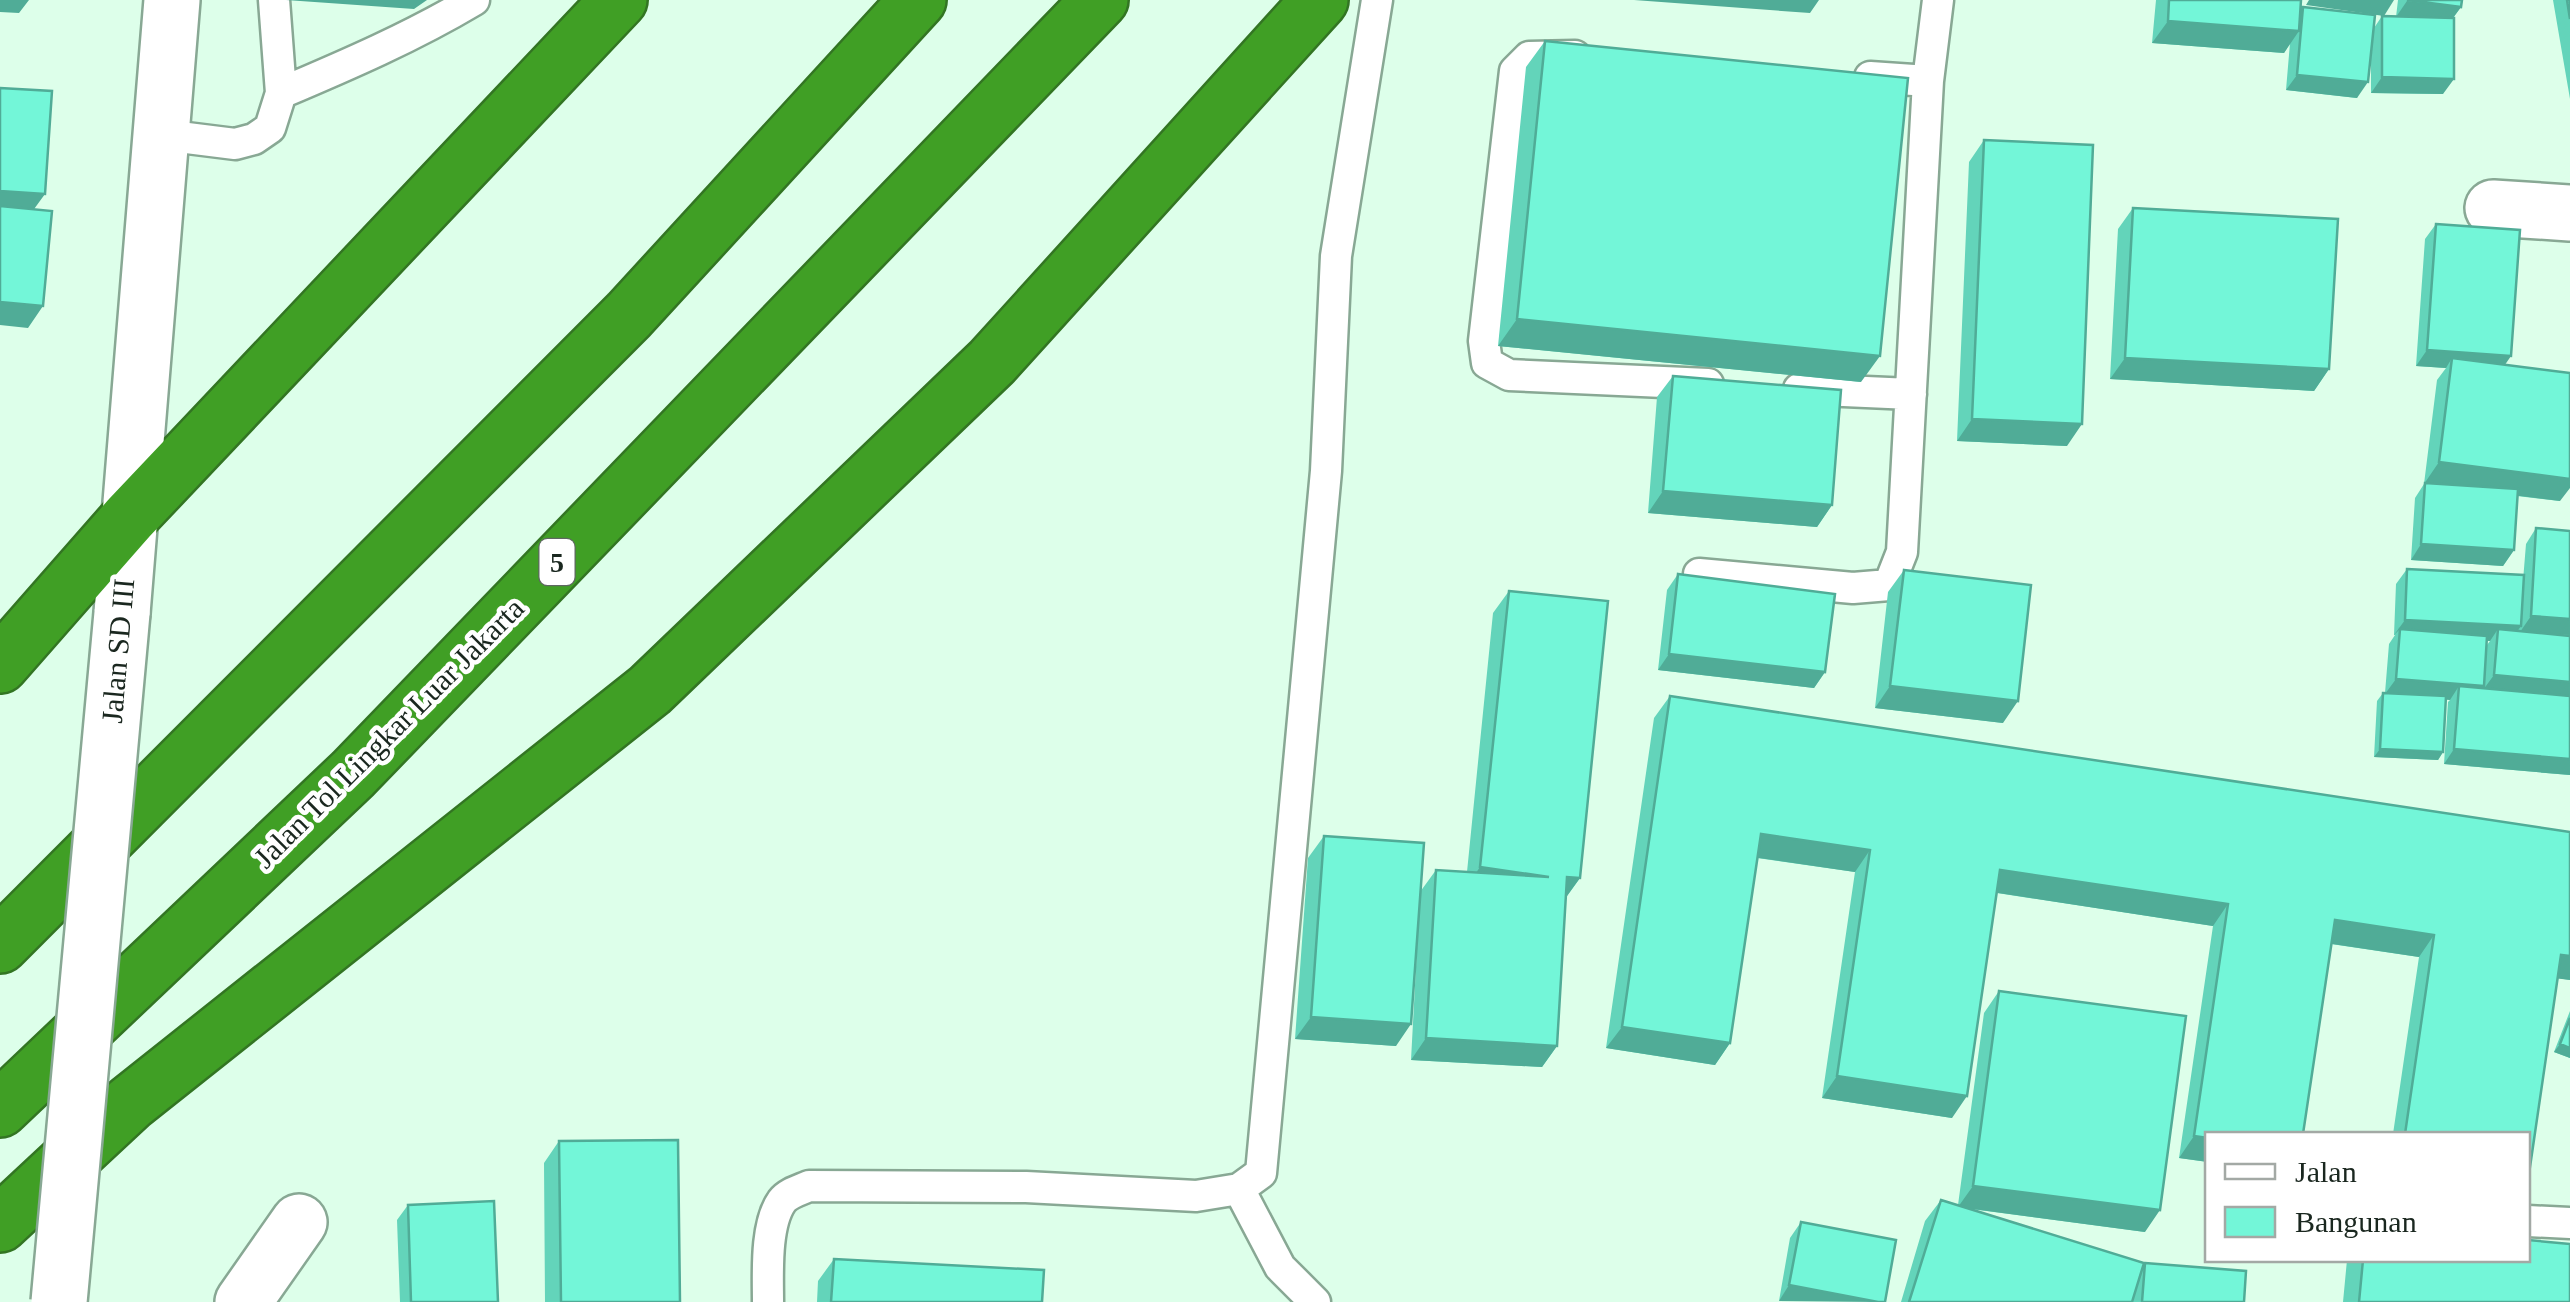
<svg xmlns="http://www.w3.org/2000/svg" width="2570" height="1302" font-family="'Times New Roman',serif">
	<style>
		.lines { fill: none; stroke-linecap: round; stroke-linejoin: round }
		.service-casing { stroke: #88a894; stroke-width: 35 }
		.minor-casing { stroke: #88a894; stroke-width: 60 }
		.motorway-casing { stroke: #337523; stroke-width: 60 }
		.service { stroke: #fff; stroke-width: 30 }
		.minor { stroke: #fff; stroke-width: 55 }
		.motorway { stroke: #409f25; stroke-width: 55 }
		.minor-bridge-casing { stroke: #88a894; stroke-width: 60; stroke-linecap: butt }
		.minor-bridge { stroke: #fff; stroke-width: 55 }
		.wall { fill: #63d4ba; fill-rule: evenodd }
		.shaded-wall { fill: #50ac97 }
		.building { fill: #73f6d8; stroke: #50ac97; stroke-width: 2.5 }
		.labels { text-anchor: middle; stroke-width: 9; stroke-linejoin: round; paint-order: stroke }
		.shield { fill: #fff; stroke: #5f6862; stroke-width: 2.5 }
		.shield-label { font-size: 28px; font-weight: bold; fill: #1a271f }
		.street-label { font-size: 30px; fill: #1a271f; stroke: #fff }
	</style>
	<rect width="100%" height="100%" fill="#ddffea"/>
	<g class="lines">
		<g class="service-casing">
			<path id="service" d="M1575,56L1529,57L1515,71L1484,341L1487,363L1509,375L1708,384
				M1870,77L1928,81
				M281,93C347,65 412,37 474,0
				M163,135L235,144L254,139L270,128L281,93L274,0
				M1799,389L1911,394
				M1699,574L1853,588L1889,585L1902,552L1928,81L1938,0
				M1239,1189L1280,1267L1315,1302
				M2528,1221L2570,1223
				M768,1302C768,1274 765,1225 782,1201C788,1193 800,1190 809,1186L1026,1187L1196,1196L1239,1189L1261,1173L1326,471L1336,256L1377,0"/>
		</g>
		<g class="minor-casing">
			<path id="minor" d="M2493,208L2570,213
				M122,613L172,0
				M243,1302L299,1222"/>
		</g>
		<g class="motorway-casing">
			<path id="motorway" d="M0,665L129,518L619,0
				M0,945L629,315L918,0
				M0,1109L353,774L1100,0
				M0,1224L130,1103L650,690L992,362L1320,0"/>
		</g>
		<use href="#service" class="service"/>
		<use href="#minor" class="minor"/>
		<use href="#motorway" class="motorway"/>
		<g class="minor-bridge-casing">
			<path id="minor-bridge" d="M59,1302L122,613"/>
		</g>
		<use href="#minor-bridge" class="minor-bridge"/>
	</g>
	<path class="wall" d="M2156,0H2301L2300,11L2303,7L2374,28L2382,16L2396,17L2398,0H2462L2461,7L2453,18L2443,94L2371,93V55L2357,98L2286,90L2290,43L2284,53L2152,43Z
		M2553,0H2570V99Z
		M1545,41L1861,382L1498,346L1526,67Z
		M1984,140L2067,446L1957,441L1969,162Z
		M2133,208L2329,369L2314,391L2110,379L2118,229Z
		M2436,224L2505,365L2560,501L2517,496L2514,550L2503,566L2411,560L2415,498L2424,484L2437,380L2446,368L2416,366L2425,239Z
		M1673,376L1832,505L1817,527L1648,513L1657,397Z
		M2536,528L2570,531V635L2524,632L2570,636V775L2444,764L2448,702L2450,700L2446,699L2443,752L2438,760L2374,757L2377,701L2383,693H2385L2389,644L2395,635H2394L2396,584L2407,569L2522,593L2526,544ZM2486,641H2490L2487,645L2484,682Z
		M1904,570L2003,723L1875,708L1888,592Z
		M1678,574L1825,672L1814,688L1658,670L1667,590Z
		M1509,591L1580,878L1565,899L1557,1046L1542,1067L1411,1060L1419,911L1396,1046L1295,1039L1308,858L1324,836L1420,892L1436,870L1467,872L1493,613Z
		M1670,696L2570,832V980L2557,978L2530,1167L2528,1170V1134H2393L2419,957L2331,944L2208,1134V1162L2179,1158L2213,926L1997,893L1952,1118L1822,1098L1855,872L1757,858L1730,1043L1715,1065L1606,1048L1654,718Z
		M1999,991L2145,1232L1971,1209L2144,1264L2244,1302H1901L1925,1221L1941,1200L1958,1205L1984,1013Z
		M2570,1011V1058L2554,1052Z
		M559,1141L680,1302H545L544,1163Z
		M408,1205L498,1302H400L397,1220Z
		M1801,1222L1896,1240L1779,1301L1790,1238Z
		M834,1259L1042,1302H817L818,1281Z
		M2347,1260H2528L2570,1302H2343Z"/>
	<path class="shaded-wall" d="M0,0H29L19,13L0,12Z
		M286,0H427L414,9Z
		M1634,0H1819L1810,13Z
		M2309,0H2394L2384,16L2306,5Z
		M2407,1L2461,7L2450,22L2396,17Z
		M2168,21L2299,31L2284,53L2152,43Z
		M2297,75L2368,82L2357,98L2286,90Z
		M2382,77L2454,79L2443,94L2371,93Z
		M0,191L45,194L29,216L0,214Z
		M0,302L43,306L28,328L0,325Z
		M1517,319L1880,356L1861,382L1498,346Z
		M2427,350L2511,356L2500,372L2452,358L2446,368L2416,366Z
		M2125,358L2329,369L2314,391L2110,379Z
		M1972,419L2082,424L2067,446L1957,441Z
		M2439,462L2570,479V488L2560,501L2424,484Z
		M1663,491L1832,505L1817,527L1648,513Z
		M2421,544L2514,550L2503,566L2411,560Z
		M2531,616L2570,619V635L2520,632Z
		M2405,620L2521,626L2510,642L2498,629L2490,641L2399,636L2400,629L2394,635Z
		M1669,654L1825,672L1814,688L1658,670Z
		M2494,675L2570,682V699L2483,690Z
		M2396,679L2484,686L2473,701L2459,686L2450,700L2385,694Z
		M1890,686L2018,701L2003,723L1875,708Z
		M2380,749L2443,752L2438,760L2374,757Z
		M2454,749L2570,759V775L2444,764Z
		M1761,834L1870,850L1855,872L1745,856Z
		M1480,867L1549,877L1465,889Z
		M2000,870L2228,904L2213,926L1985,891Z
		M1567,877L1580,878L1564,900Z
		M2335,920L2434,935L2419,957L2319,942Z
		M2561,955L2570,956V980L2546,977Z
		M1311,1017L1411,1024L1396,1046L1295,1039Z
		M1622,1027L1730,1043L1715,1065L1606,1048Z
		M1426,1038L1557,1046L1542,1067L1411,1060Z
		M2560,1044L2570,1048V1058L2554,1052Z
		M1837,1076L1967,1096L1952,1118L1822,1098Z
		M2194,1136L2208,1138V1162L2179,1158Z
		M1973,1186L2160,1210L2145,1232L1958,1207Z
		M1789,1285L1878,1302L1779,1301Z"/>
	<path class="building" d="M2169,0H2301L2299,31L2168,21Z
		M2407,0H2462L2461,7Z
		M2567,0H2570V19Z
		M2303,7L2375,15L2368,82L2297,75Z
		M2382,16L2454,18V79L2382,77Z
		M1545,41L1908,78L1880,356L1517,319Z
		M0,88L52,91L45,194L0,191Z
		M1984,140L2093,145L2082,424L1972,419Z
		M0,206L52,211L43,306L0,302Z
		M2133,208L2338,219L2329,369L2125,358Z
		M2436,224L2520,230L2511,356L2427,350Z
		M2452,358L2570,373V479L2439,462Z
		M1673,376L1841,390L1832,505L1663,491Z
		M2425,483L2518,489L2514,550L2421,544Z
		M2536,528L2570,531V619L2531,616Z
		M2407,569L2524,575L2521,626L2405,620Z
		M1904,570L2031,585L2018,701L1890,686Z
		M1678,574L1835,594L1825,672L1669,654Z
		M1509,591L1608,601L1580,878L1567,877L1557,1046L1426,1038L1436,870L1549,877L1480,867Z
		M2400,629L2487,636L2484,686L2396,679Z
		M2498,629L2570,636V682L2494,675Z
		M2459,686L2570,696V759L2454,749Z
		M2383,693L2446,696L2443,752L2380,749Z
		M1670,696L2570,832V956L2561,955L2530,1167L2528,1166V1134H2405L2434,935L2335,920L2303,1134H2208V1138L2194,1136L2228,904L2000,870L1967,1096L1837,1076L1870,850L1761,834L1730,1043L1622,1027Z
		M1324,836L1424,843L1411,1024L1311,1017Z
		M1999,991L2186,1016L2160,1210L1973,1186Z
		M2570,1018V1048L2560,1044Z
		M678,1140L680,1302H561L559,1141Z
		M1941,1200L2144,1263L2132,1302H1909Z
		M494,1201L498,1302H411L408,1205Z
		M1801,1222L1896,1240L1885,1302H1878L1789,1285Z
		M2528,1240L2570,1244V1302H2359L2363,1260H2528Z
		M834,1259L1044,1270L1042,1302H831Z
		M2145,1263L2246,1271L2244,1302H2142Z"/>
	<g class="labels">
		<rect class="shield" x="539.5" y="539" width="35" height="46" rx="8"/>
		<g class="shield-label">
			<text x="557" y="572">5</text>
		</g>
		<g class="street-label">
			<text transform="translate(118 651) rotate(-85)" y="10">Jalan SD III</text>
			<text transform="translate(389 733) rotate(-45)" y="10">Jalan Tol Lingkar Luar Jakarta</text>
		</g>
	</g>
	<rect x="2205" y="1132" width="325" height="130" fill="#ffffff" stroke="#a3a9a5" stroke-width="2.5"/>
	<rect x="2225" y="1164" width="50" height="15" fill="#ffffff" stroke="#a3a9a5" stroke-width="2.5"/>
	<text x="2295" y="1182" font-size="30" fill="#1a271f">Jalan</text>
	<rect x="2225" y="1207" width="50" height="30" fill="#73f6d8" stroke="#a3a9a5" stroke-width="2.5"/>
	<text x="2295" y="1232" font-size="30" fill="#1a271f">Bangunan</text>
</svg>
